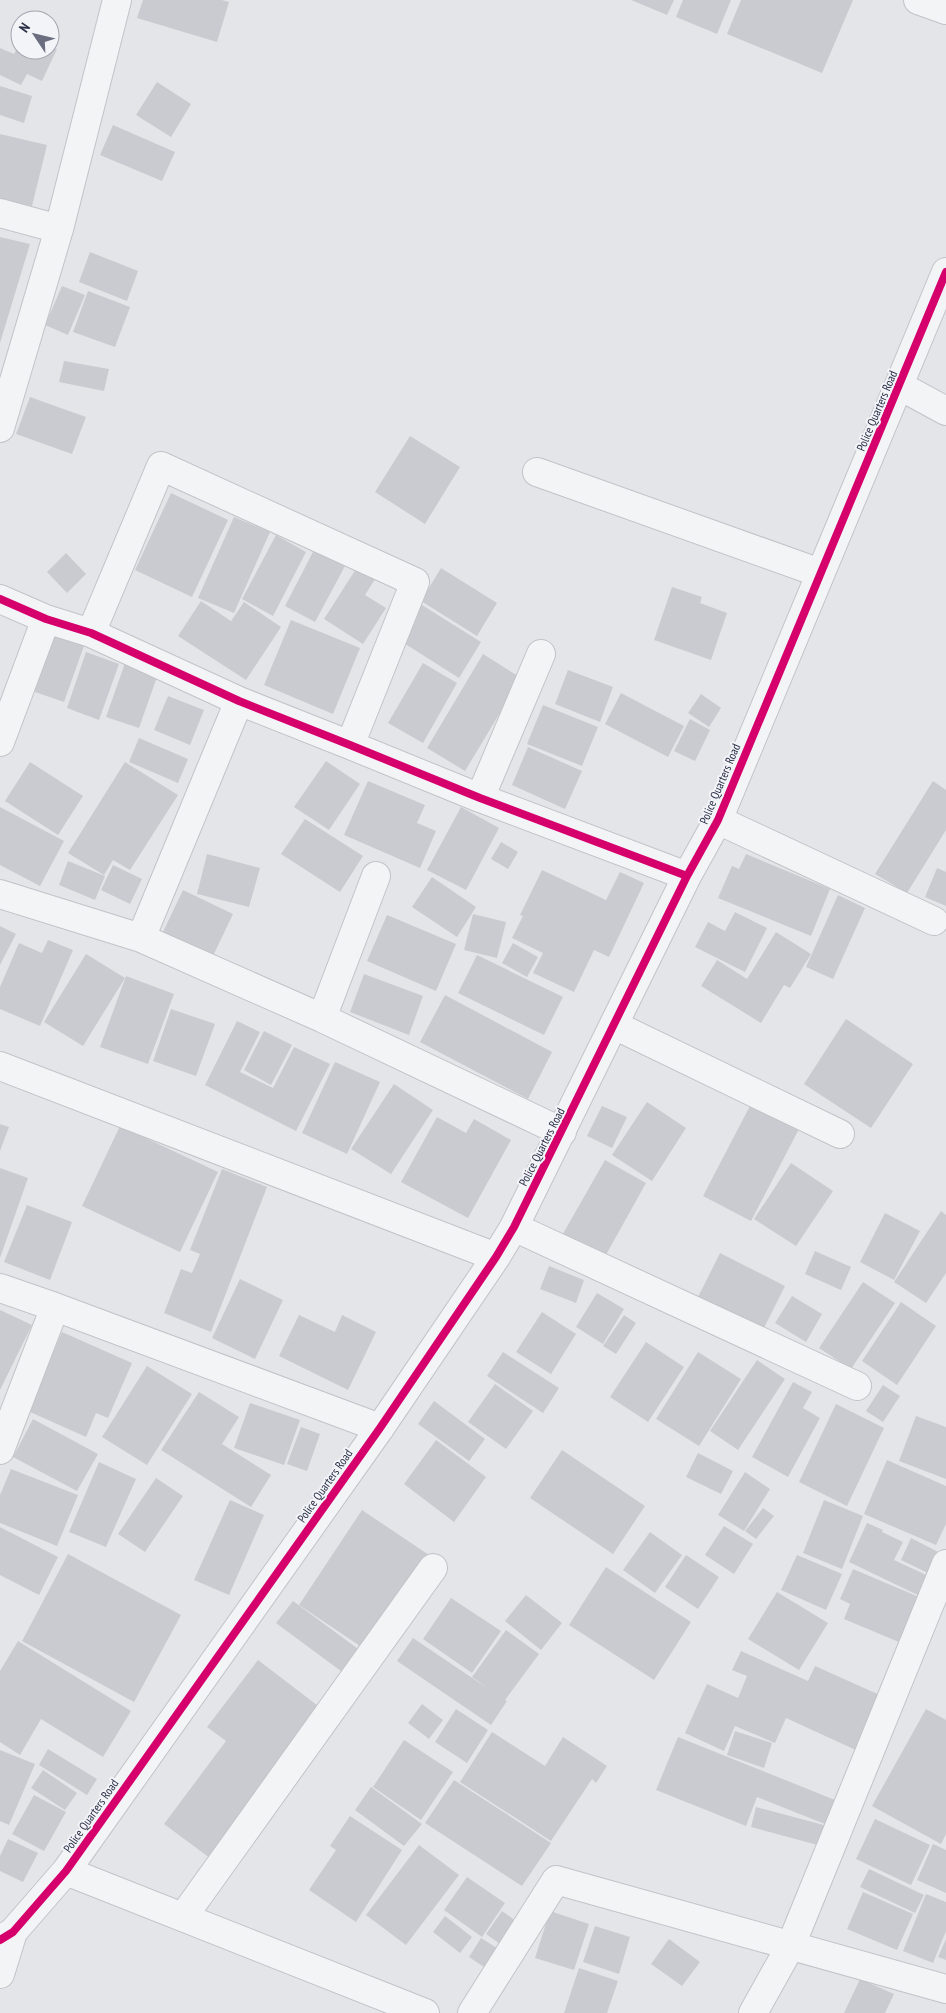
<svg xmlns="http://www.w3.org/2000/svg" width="946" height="2013" font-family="'PT Sans Narrow',sans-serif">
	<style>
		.building { fill: #cacbd0 }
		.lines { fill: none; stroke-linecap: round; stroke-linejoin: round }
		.minor-casing { stroke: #c2c3c7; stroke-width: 30 }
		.minor { stroke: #f3f4f6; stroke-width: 28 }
		.cycleway-casing { stroke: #f2f4f8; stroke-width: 11 }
		.cycleway { stroke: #d6006c; stroke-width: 8 }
		.labels { text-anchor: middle; stroke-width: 4; stroke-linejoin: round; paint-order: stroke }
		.street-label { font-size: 12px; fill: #292e44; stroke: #f2f4f8 }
	</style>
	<rect width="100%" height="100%" fill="#e4e5e9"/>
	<path class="building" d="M143,0H222L229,2L217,42L137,18Z
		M631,0H674L667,15Z
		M683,0H731L717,34L676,17Z
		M741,0H853L822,73L727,34Z
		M20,42V50H50V46L57,49L42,81L27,74L21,85L0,75V48L14,54Z
		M157,82L191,104L171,137L136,115Z
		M0,86L32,96L24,123L0,115Z
		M113,125L175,152L162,181L100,155Z
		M0,134L47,145L32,206L0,199Z
		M0,237L30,244L0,343Z
		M90,252L138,271L127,301L79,282Z
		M62,286L85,295L68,335L45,325Z
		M88,291L130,307L115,347L73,332Z
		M64,361L109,369L104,391L59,382Z
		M30,397L86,417L72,454L16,434Z
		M410,436L460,467L425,524L375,492Z
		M171,493L228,520L192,597L135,570Z
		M234,517L270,532L234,613L198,598Z
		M276,535L306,552L273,616L242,599Z
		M314,550L345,566L315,622L285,606Z
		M66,553L86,574L67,593L47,572Z
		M361,561L379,573L365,595L386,608L363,644L324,619Z
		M441,568L497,603L477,636L421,601Z
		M672,587L702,597L700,603L727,613L711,660L654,640Z
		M201,601L231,621L244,602L281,627L246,680L178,636Z
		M422,605L481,642L459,678L399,640Z
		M291,620L360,648L333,714L264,685Z
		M50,631L85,643L64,702L29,690Z
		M86,652L119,664L99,720L67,708Z
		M483,654L521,678L465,771L427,748Z
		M125,663L158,674L139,728L106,717Z
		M423,663L457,683L423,743L388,723Z
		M568,670L613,687L600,722L555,704Z
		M621,693L684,726L668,757L605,724Z
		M701,694L721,708L709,727L688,713Z
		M168,696L204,710L190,745L154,730Z
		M543,705L598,727L582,766L527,744Z
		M690,719L710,730L695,761L674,751Z
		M139,738L188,759L178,783L129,762Z
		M528,747L582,771L565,809L512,785Z
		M326,761L360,784L329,830L294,807Z
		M30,762L83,796L58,835L5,801Z
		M125,762L178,795L130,870L113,860L104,875L68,853Z
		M368,781L425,805L417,823L436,831L420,868L344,835Z
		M933,781L946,790V830L907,893L875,874Z
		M0,807L64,841L40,886L0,865Z
		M461,807L499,828L466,890L427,870Z
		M305,819L363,856L340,892L281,854Z
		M501,842L518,852L508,869L491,859Z
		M207,854L260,868L249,907L197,894Z
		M746,854L830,889L811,936L718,898L732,866L739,869Z
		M68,861L105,876L95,900L59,885Z
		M113,865L142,879L130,904L101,890Z
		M937,868L946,872V906L925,897Z
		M542,870L606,900L620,872L644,883L609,957L594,950L574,992L533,973L543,953L512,938L523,916L520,915Z
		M432,877L476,907L457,937L412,907Z
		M183,890L233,914L212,958L162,934Z
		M838,895L865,908L833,979L806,967Z
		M735,912L767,928L745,972L695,947L708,922L725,931Z
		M473,914L506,922L497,958L464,950Z
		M387,915L456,944L436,991L367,961Z
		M0,926L16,934L0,965Z
		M776,932L811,954L790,988L784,985L761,1023L701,986L717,960L747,979Z
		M48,940L73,950L40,1026L0,1009V987L19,943L42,953Z
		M513,943L538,957L527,977L502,963Z
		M86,954L125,978L83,1046L44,1022Z
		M477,955L563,997L544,1035L458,993Z
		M364,974L423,996L409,1035L350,1012Z
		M126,976L174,994L148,1064L100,1047Z
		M445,995L552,1052L528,1099L420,1042Z
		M171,1009L215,1024L196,1076L153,1061Z
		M846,1019L913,1064L871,1128L804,1084Z
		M237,1021L260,1032L240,1072L273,1088L294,1047L330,1064L296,1131L205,1085Z
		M264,1031L292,1045L271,1085L244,1070Z
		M335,1062L380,1082L347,1154L302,1133Z
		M394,1084L433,1110L391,1174L351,1149Z
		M647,1102L686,1128L652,1181L612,1155Z
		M751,1104L799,1129L751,1221L703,1196Z
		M602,1106L627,1117L612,1148L587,1136Z
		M437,1117L466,1133L474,1119L511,1140L468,1218L401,1182Z
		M0,1124L9,1127L0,1151Z
		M120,1126L218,1172L180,1252L82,1206Z
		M605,1160L646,1183L602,1262L560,1239Z
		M791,1163L833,1191L796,1246L754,1219Z
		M0,1168L28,1178L0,1258Z
		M222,1169L267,1187L211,1332L164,1313L181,1269L192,1273L200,1254L190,1250Z
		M27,1205L72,1222L50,1280L4,1262Z
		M941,1211L946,1215V1273L926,1303L894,1282Z
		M885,1213L920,1231L894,1280L860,1262Z
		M815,1251L851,1267L841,1290L805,1274Z
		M720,1253L785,1286L761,1334L696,1301Z
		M549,1266L584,1280L576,1303L540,1289Z
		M240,1279L283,1300L255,1359L212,1338Z
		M863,1282L895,1303L851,1369L819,1348Z
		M597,1293L624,1309L603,1344L576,1327Z
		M792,1296L822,1314L806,1342L775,1323Z
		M901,1302L936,1326L897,1385L862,1361Z
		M0,1310L32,1325L0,1390Z
		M542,1312L576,1334L551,1374L516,1352Z
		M299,1315L335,1332L342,1315L376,1332L348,1390L279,1356Z
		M624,1315L636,1323L616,1354L603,1346Z
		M62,1332L132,1363L108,1418L96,1413L86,1437L28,1411Z
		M646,1342L684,1367L648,1422L610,1397Z
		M503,1352L559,1388L543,1413L487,1376Z
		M698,1352L741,1379L699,1446L656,1419Z
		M757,1360L785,1379L738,1450L710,1431Z
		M147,1366L192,1394L147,1465L102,1437Z
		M793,1382L812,1392L803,1408L820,1418L788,1477L752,1457Z
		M495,1384L533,1411L506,1449L468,1422Z
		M883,1385L900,1396L883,1422L866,1411Z
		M199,1392L239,1417L222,1444L271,1475L251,1507L161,1450Z
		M434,1401L485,1439L469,1461L418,1424Z
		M250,1403L300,1420L284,1465L234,1448Z
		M836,1404L884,1428L847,1506L799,1482Z
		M916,1416L946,1427V1479L899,1461Z
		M33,1419L98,1454L77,1491L13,1457Z
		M301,1427L320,1434L307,1471L287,1464Z
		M436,1440L486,1477L454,1522L404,1484Z
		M562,1450L645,1506L613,1554L530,1498Z
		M698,1453L733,1471L721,1494L686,1477Z
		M887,1460L946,1486V1524L936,1545L864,1514Z
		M99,1462L136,1479L106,1547L69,1532Z
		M11,1469L78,1495L57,1546L0,1523V1495Z
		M745,1472L770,1489L744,1531L718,1515Z
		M156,1478L183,1496L145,1552L118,1534Z
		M230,1500L264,1515L229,1595L194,1580Z
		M824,1500L863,1516L842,1569L803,1553Z
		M763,1508L774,1516L756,1539L745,1531Z
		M362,1510L429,1555L366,1650L299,1605Z
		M867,1523L883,1530L882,1532L903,1542L894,1560L935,1579L926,1599L849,1562Z
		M724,1526L753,1544L734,1574L705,1555Z
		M0,1527L58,1557L39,1595L0,1575Z
		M650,1532L682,1555L655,1593L623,1570Z
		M911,1538L944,1555L934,1576L901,1560Z
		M68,1554L181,1615L134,1702L22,1641Z
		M686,1555L719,1577L698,1609L665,1587Z
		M797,1555L842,1574L826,1610L781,1590Z
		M606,1567L691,1622L654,1680L569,1625Z
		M853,1569L926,1600L906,1645L844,1619L850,1604L840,1599Z
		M777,1592L828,1623L799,1670L748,1639Z
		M526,1595L562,1623L541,1650L505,1621Z
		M451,1598L501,1631L472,1673L423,1639Z
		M293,1601L365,1654L349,1677L276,1623Z
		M506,1630L539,1654L505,1700L507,1701L491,1725L397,1661L413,1638L490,1690L472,1677Z
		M18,1641L131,1711L103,1757L41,1719L20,1755L0,1742V1671Z
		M741,1651L808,1681L815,1666L882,1696L858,1751L786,1718L775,1743L735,1726L724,1751L685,1733L707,1684L738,1698L747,1676L732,1670Z
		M258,1660L326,1712L214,1861L164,1824L226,1741L207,1727Z
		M422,1704L443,1720L429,1739L408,1723Z
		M456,1709L488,1730L467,1763L435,1742Z
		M926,1709L946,1720V1834L941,1844L872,1806Z
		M735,1731L772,1743L764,1768L727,1755Z
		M492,1732L545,1766L563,1737L607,1766L596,1783L592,1779L551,1841L460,1782Z
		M678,1737L845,1804L835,1828L757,1797L746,1826L656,1790Z
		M404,1740L453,1772L421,1820L373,1787Z
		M48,1749L97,1779L87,1795L39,1765Z
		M0,1750L35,1764L9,1825L0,1821Z
		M43,1770L77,1793L65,1810L31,1788Z
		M454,1780L551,1843L522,1886L425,1823Z
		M371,1787L422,1824L404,1846L355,1810Z
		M34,1795L66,1812L44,1851L12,1834Z
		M756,1807L831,1827L825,1847L751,1827Z
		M350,1816L402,1850L356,1922L309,1890L336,1850L330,1846Z
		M875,1819L930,1845L911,1885L856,1859Z
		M8,1839L38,1853L23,1882L0,1871V1856Z
		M933,1844L946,1850V1893L917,1880Z
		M419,1845L459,1875L406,1945L366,1915Z
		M869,1869L924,1895L915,1913L860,1887Z
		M467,1877L505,1903L482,1937L444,1910Z
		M863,1892L913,1914L897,1950L847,1929Z
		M926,1894L946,1902V1931L933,1963L903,1951Z
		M502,1911L516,1921L500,1944L486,1934Z
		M550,1911L589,1924L574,1970L535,1958Z
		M445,1916L472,1937L460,1953L433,1932Z
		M595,1926L630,1937L619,1974L583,1962Z
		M481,1938L497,1948L484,1967L469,1957Z
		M669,1939L700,1962L682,1986L651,1964Z
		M946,1939V1960L938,1957Z
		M579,1968L618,1981L607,2013H564Z
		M860,1979L894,1994L885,2013H844Z"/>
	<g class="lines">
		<g class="minor-casing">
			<path id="minor" d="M918,0L946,10
				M0,213L59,229
				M900,386L946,411
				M0,428L59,229L117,0
				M537,472L820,573
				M0,599L46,619L91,633L239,701L350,745L480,798L687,876
				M91,633L161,466L415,582L350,745
				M0,742L46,619
				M480,798L541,654
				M718,820L934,921
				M0,894L141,938L322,1018L562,1132
				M141,938L239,701
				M322,1018L376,876
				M614,1025L840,1134
				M0,1066L496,1257
				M514,1227L857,1386
				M0,1288L55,1307L380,1428
				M0,1450L55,1307
				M66,1871L425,2013
				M183,1917L433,1568
				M0,1940L13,1932L66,1871L380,1428L496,1257L514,1227L687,876L718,820L946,272
				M0,1974L13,1932
				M472,2013L556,1880L946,1989
				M753,2013L791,1945L946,1564"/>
		</g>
		<use href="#minor" class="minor"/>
		<g class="cycleway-casing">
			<path id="cycleway" d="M0,599L46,619L91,633L239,701L350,745L480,798L687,876
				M0,1940L13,1932L66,1871L380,1428L496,1257L514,1227L687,876L718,820L946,272"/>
		</g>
		<use href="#cycleway" class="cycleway"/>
	</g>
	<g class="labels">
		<g class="street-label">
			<text transform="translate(877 411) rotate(-67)" y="4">Police Quarters Road</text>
			<text transform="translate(720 784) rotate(-67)" y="4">Police Quarters Road</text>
			<text transform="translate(542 1147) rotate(-63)" y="4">Police Quarters Road</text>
			<text transform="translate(325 1486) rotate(-55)" y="4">Police Quarters Road</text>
			<text transform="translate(91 1816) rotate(-55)" y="4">Police Quarters Road</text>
		</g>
	</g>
	<g transform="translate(35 35) rotate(305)"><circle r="24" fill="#f2f4f8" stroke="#a2a5b0"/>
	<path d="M0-4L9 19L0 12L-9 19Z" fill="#6a6e7e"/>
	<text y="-8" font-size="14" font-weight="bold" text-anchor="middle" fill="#292e44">N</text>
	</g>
</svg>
